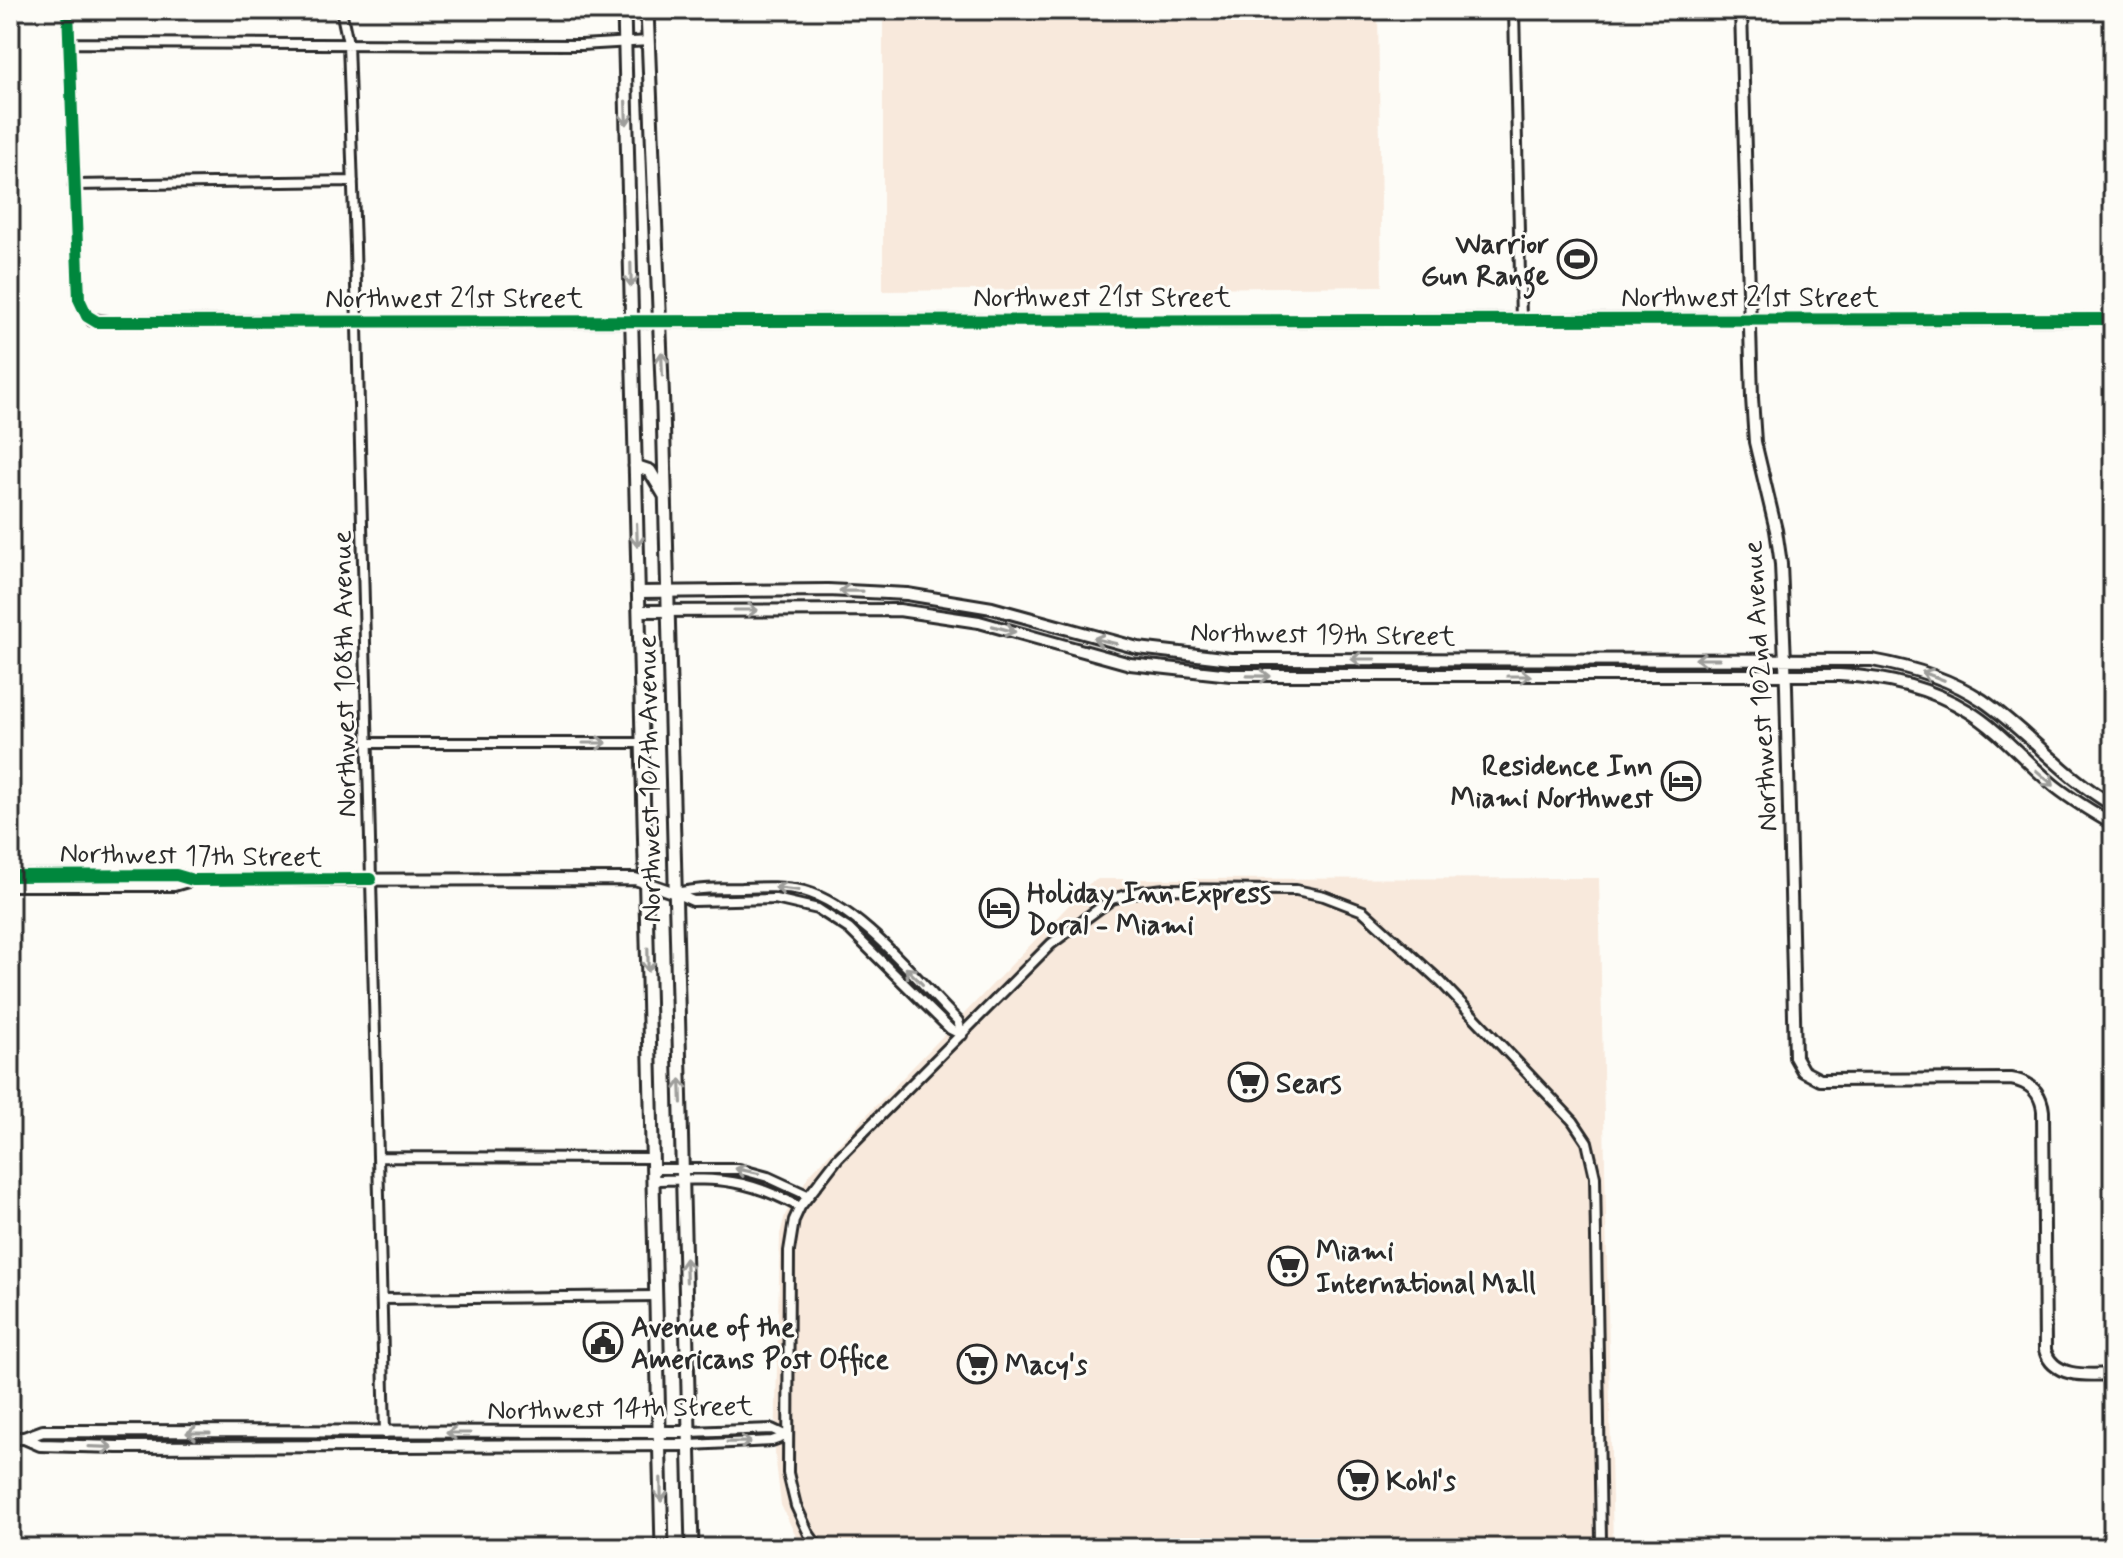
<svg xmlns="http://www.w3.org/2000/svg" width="2123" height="1558" font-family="Mynerve,sans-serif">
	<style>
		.built { fill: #f8e9dc }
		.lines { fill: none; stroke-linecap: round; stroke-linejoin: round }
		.minor-casing { stroke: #2b2b2b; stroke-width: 14 }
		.tertiary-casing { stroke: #2b2b2b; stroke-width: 16 }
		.secondary-casing { stroke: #2b2b2b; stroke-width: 17 }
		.minor { stroke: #fdfcf7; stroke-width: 8 }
		.tertiary { stroke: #fdfcf7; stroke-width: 10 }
		.secondary { stroke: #fdfcf7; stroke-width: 11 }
		.cycleway-casing { stroke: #fdfcf7; stroke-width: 17 }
		.cycleway { stroke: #00873e; stroke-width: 12 }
		.oneway { stroke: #9e9e9b }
		.labels { text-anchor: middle; stroke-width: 6; stroke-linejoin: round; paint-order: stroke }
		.poi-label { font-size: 28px; font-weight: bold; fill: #2b2b2b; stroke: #fdfcf7; text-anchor: start }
		.street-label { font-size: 28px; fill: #2b2b2b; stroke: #fdfcf7 }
	</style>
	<rect width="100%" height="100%" fill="#fdfcf7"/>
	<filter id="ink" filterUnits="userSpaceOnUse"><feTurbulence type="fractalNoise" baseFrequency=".0125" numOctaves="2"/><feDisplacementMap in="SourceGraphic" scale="16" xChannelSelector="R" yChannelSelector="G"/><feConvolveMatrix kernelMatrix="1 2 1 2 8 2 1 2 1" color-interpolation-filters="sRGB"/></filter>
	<g filter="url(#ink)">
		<path class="built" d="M883,10H1378L1382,286L883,291Z
			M1599,878L1613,1548L801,1547L781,1505L775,1453L780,1234L785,1215L809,1175L1090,883L1098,879Z"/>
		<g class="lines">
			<g class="minor-casing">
				<path id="minor" d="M68,10L78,291L82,308L92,320
					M341,10L348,43L355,247L385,1433
					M1514,10L1521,320
					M68,43L581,45L649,41
					M73,185L353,181
					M367,743H642
					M675,893C697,888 719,888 742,888C763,887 784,886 804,891C859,906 917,980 958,1021L962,1035
					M675,893L693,901L775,899L818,909L849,929L950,1029L962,1035
					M378,1157L653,1158
					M653,1169H739L768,1177L807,1195
					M653,1180C717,1179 742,1176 800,1207
					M382,1299L656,1296
					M689,1432L772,1429L787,1436
					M690,1445L772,1441L786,1436
					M819,1548L809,1534L796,1506L788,1473L789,1251L794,1220L800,1207L838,1158L1051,944L1112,899L1138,892L1165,889L1296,890L1324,896L1363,911L1441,982L1573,1121L1587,1142L1595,1177L1601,1541L1599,1548"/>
			</g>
			<g class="tertiary-casing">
				<path id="tertiary" d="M1741,10L1752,398L1755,442L1776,530L1781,564L1786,687L1795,1057L1803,1071L1820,1080L2011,1079C2030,1082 2041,1092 2043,1111L2045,1350C2053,1379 2089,1375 2113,1374
					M92,320L108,322L2113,319
					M639,592L828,590L907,594L992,608L1138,648L1231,659L1872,660C1911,667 1949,678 1982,700C2029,732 2062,776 2113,805
					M640,611L899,610L979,622L1130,664L1231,675H1839C1885,677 1929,687 1968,711C2001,731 2026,763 2056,787C2074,801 2094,813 2113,824
					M10,876L176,875L193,880L635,879L675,893
					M10,885H174L191,880
					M10,1438H24L43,1431L689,1432
					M24,1438L40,1445L118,1447L690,1445"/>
			</g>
			<g class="secondary-casing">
				<path id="secondary" d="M624,10L662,1548
					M647,10L663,408L692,1548
					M635,466L650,471L665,496"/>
			</g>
			<use href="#minor" class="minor"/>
			<use href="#tertiary" class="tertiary"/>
			<use href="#secondary" class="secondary"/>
			<g class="cycleway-casing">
				<path id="cycleway" d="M68,10L79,299L87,316L97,322L2113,319
					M10,876L176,875L193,880L371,879"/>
			</g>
			<use href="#cycleway" class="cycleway"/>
		</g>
		<defs><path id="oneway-shaft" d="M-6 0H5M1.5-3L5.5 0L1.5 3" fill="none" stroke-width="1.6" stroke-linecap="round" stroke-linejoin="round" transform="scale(2)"/></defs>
		<g class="oneway">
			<use href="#oneway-shaft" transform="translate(626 113) rotate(88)"/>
			<use href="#oneway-shaft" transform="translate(631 275) rotate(89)"/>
			<use href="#oneway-shaft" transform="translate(662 364) rotate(-92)"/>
			<use href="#oneway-shaft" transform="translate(637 535) rotate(88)"/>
			<use href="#oneway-shaft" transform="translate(851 591) rotate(-179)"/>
			<use href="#oneway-shaft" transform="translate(746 610)"/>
			<use href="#oneway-shaft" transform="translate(1004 629) rotate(15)"/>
			<use href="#oneway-shaft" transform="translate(1105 641) rotate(-167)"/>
			<use href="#oneway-shaft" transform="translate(1363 659) rotate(180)"/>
			<use href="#oneway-shaft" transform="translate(1707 659) rotate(-180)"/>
			<use href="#oneway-shaft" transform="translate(1259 676) rotate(1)"/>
			<use href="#oneway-shaft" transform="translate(1519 676)"/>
			<use href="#oneway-shaft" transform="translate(1933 676) rotate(-159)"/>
			<use href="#oneway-shaft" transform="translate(595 743)"/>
			<use href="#oneway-shaft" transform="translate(2045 778) rotate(41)"/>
			<use href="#oneway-shaft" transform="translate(787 889) rotate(-173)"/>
			<use href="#oneway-shaft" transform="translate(648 960) rotate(89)"/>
			<use href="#oneway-shaft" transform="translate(914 976) rotate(-135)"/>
			<use href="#oneway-shaft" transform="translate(681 1091) rotate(-92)"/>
			<use href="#oneway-shaft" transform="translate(747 1171) rotate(-168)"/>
			<use href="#oneway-shaft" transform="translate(686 1270) rotate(-92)"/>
			<use href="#oneway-shaft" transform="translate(198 1433) rotate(180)"/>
			<use href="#oneway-shaft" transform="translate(458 1433) rotate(180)"/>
			<use href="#oneway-shaft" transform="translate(739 1442) rotate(-1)"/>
			<use href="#oneway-shaft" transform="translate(101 1447) rotate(2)"/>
			<use href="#oneway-shaft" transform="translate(661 1490) rotate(89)"/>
		</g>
	</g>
	<defs>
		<g id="stadium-ring" transform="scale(2)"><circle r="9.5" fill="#fdfcf7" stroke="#2b2b2b" stroke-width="1.5"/><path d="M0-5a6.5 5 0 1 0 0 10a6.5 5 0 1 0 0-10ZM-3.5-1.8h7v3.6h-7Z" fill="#2b2b2b"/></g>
		<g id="hotel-ring" transform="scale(2)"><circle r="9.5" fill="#fdfcf7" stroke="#2b2b2b" stroke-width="1.5"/><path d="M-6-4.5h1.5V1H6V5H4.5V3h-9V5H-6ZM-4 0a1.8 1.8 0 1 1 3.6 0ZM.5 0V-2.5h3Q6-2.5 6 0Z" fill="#2b2b2b"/></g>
		<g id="supermarket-ring" transform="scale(2)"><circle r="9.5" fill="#fdfcf7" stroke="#2b2b2b" stroke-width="1.5"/><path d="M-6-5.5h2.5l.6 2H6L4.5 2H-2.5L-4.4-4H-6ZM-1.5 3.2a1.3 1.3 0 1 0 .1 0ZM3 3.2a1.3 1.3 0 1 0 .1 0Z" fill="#2b2b2b"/></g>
		<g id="civic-ring" transform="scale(2)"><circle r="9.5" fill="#fdfcf7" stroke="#2b2b2b" stroke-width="1.5"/><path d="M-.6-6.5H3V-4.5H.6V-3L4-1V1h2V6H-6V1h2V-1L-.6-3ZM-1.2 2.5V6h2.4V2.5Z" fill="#2b2b2b"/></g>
	</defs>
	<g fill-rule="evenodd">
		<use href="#stadium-ring" x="1577" y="259"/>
		<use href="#hotel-ring" x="1681" y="781"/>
		<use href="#hotel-ring" x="999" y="908"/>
		<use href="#supermarket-ring" x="1248" y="1082"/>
		<use href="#supermarket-ring" x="1288" y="1266"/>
		<use href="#civic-ring" x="603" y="1342"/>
		<use href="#supermarket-ring" x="977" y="1364"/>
		<use href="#supermarket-ring" x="1358" y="1480"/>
	</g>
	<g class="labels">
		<g class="poi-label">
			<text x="1549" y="253" text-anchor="end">Warrior<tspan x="1549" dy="32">Gun Range</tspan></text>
			<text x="1653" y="775" text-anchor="end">Residence Inn<tspan x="1653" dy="32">Miami Northwest</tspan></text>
			<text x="1027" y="902">Holiday Inn Express<tspan x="1027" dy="32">Doral - Miami</tspan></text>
			<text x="1276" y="1092">Sears</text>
			<text x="1316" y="1260">Miami<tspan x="1316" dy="32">International Mall</tspan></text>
			<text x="631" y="1336">Avenue of the<tspan x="631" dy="32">Americans Post Office</tspan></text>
			<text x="1005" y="1374">Macy's</text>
			<text x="1386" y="1490">Kohl's</text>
		</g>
		<g class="street-label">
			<text x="1102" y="306">Northwest 21st Street</text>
			<text x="1750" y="306">Northwest 21st Street</text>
			<text x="454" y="307">Northwest 21st Street</text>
			<text transform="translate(1323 633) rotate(1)" y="10">Northwest 19th Street</text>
			<text transform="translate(343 674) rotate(-91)" y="10">Northwest 108th Avenue</text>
			<text transform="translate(1759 686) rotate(-93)" y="10">Northwest 102nd Avenue</text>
			<text transform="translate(648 779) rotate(-91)" y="10">Northwest 107th Avenue</text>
			<text transform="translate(191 854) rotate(1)" y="10">Northwest 17th Street</text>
			<text transform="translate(620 1407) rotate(-1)" y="10">Northwest 14th Street</text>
		</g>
	</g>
	<rect width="2123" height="1558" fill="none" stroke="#fdfcf7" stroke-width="40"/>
	<rect x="20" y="20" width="2083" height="1518" fill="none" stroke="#2b2b2b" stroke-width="3" filter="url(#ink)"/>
</svg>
